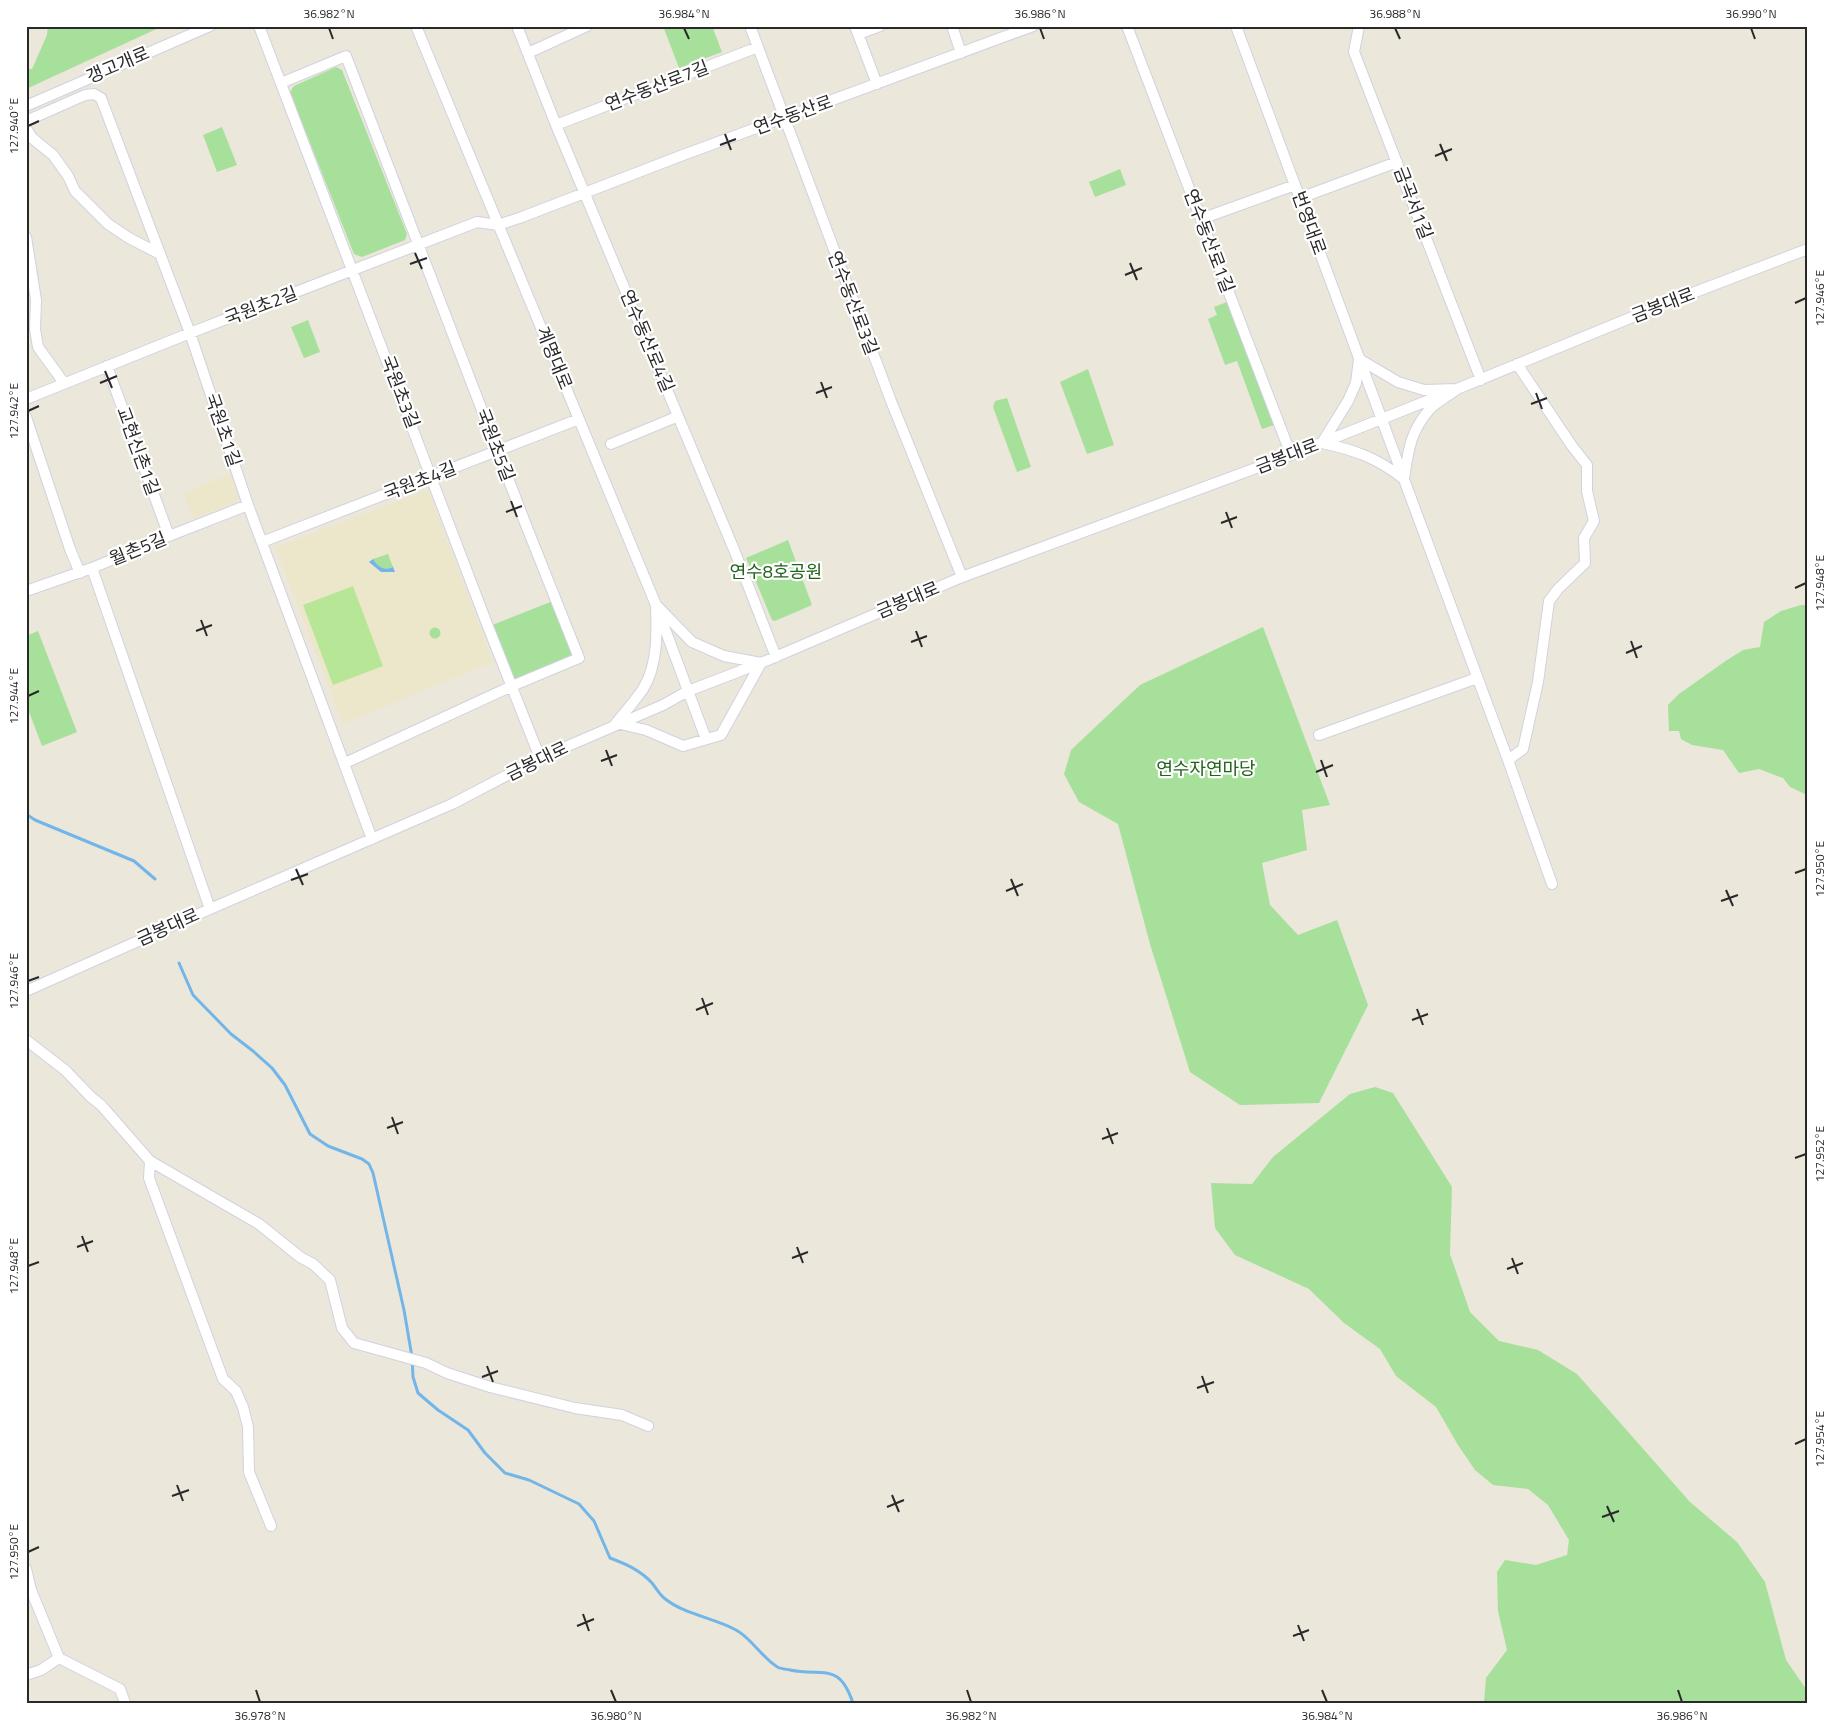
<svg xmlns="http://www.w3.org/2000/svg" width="1834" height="1729" font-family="'Titillium Web','Noto Sans KR',sans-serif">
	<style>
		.education { fill: #ece7cb }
		.green { fill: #a6e09a }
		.pitch { fill: #b7e796 }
		.water { fill: #72b6e9 }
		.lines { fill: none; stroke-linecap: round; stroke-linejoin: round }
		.stream { stroke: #72b6e9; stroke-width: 3 }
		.minor-casing { stroke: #d1d1e1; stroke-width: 12 }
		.minor { stroke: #fff; stroke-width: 10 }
		.ticks { fill: none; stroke: #292929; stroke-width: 2 }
		.labels { text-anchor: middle; stroke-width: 4.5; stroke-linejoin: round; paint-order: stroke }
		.street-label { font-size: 18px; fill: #292929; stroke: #fff }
		.park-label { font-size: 18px; fill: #20631c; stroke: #fff }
		.neatline { fill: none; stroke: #292929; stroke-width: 2 }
		.ticks-label { font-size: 12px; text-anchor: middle; fill: #292929 }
	</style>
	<rect width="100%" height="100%" fill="#ebe7db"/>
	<path class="education" d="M231,474L239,496L236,502L193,519L183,493Z
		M428,490L493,662L343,724L276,550L278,546Z"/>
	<path class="green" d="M48,26H163L26,89V69H32L47,35Z
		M663,26H712L722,52L679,68Z
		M336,67L342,70L407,234L405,240L362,257L354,254L290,92L294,86Z
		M222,127L237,165L217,172L203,135Z
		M1120,169L1126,185L1095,197L1089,182Z
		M1227,302L1274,425L1262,429L1237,361L1225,365L1208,319L1217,315L1214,307Z
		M308,320L320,352L304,358L291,327Z
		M1088,369L1114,445L1087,454L1060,382Z
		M1007,398L1031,467L1017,472L993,407L995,401Z
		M788,540L812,605L775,621L772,620L746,558Z
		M388,554L393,567C384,571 378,567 373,559Z
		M553,601L574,654L572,659L516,681L511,678L490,626Z
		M1801,605H1808V793L1805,794L1790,787L1783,778L1759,769L1739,773L1723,750L1692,745L1681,739L1679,731H1669L1668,705L1679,694L1727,660L1743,650L1760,647L1764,622L1781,611Z
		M1263,627L1330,805L1302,810L1307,850L1262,863L1270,905L1298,935L1337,920L1368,1005L1319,1103L1240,1105L1190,1072L1150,944L1118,824L1079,802L1064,774L1071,750L1140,685Z
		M429.5 633a5.5 5.5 0 1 1 11 0a5.5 5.5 0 1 1-11 0Z
		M38,631L77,732L42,746L26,704V636Z
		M1375,1087L1393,1093L1452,1187L1450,1254L1470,1312L1499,1341L1538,1350L1577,1374L1690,1502L1737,1542L1765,1582L1786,1660L1808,1692V1703H1484L1486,1678L1507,1650L1498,1611L1497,1572L1505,1560L1536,1565L1567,1555L1569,1540L1548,1505L1528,1489L1493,1485L1475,1470L1458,1445L1436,1407L1396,1376L1380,1349L1344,1323L1309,1289L1235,1255L1215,1228L1211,1183L1252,1184L1273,1157L1350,1094Z"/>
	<path class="pitch" d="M353,586L383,666L333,685L303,605Z"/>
	<path class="water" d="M373,559C378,567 384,571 393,567L395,572H381L369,562Z"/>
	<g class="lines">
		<path class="stream" d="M26,814L35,820L134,861L155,879
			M179,963L193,995L231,1034L253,1051L272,1068L285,1085L310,1134L328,1146L362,1159L369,1164L373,1173L404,1310L412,1357L413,1377L418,1393L438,1410L468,1430L485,1453L505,1473L529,1480L579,1504L594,1521L610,1558C626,1564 640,1570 652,1583C656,1588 659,1594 664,1598C685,1615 712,1617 736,1630C751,1638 761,1656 776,1666C779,1669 785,1669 790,1670C823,1677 839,1661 853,1703"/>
		<g class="minor-casing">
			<path id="minor" d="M259,26L487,624L540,758
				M416,26L656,605L706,739
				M517,26L556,125L735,552L776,657
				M750,26L891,401L962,577
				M855,26L877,84
				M952,26L961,53
				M1127,26L1291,455
				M1236,26L1508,760L1552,884
				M1359,26L1354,52L1481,380
				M858,34L880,26
				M528,53L587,26
				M281,83L346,56L526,525L579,658L512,686L345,763
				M26,106L210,26
				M26,121L85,95L94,94L101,98L190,333L248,505L372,839
				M556,125L758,47
				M26,128L32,138L53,155L68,176L75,191L108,224L129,238L160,254
				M1300,198L1397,162
				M1201,219L1295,185
				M26,237L36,300L35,329L38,347L64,383
				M1359,359L1398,382L1424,390L1457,389C1448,396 1436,402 1429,410C1410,432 1408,452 1404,479C1377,458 1355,450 1322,443L1348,401L1356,383Z
				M107,366L169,536
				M26,399L190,333L477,222L498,225L522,217L683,155L1033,26
				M26,417L70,549L80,573
				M611,444L674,418
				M262,542L579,419
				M92,568L210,909
				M26,591L92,568L169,536L248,505
				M656,605L692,642L724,656L761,663L721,735L683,746L646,730L616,723C625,712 635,701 643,689C658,665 657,632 656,605Z
				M1319,735L1477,678
				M1508,760L1523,749L1538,682L1549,601L1558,589L1585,563L1584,538L1594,521L1587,491V465L1572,446L1517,364
				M26,991L210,909L452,804L540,758L663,705L688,691L761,663L962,577L1291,455L1457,389L1669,302L1808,249
				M26,1040L65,1070L91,1097L101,1105L150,1161L259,1224L300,1257L313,1264L330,1280L342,1328L354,1343L426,1363L447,1373L490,1387L575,1408L622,1415L648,1426
				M150,1161L149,1178L223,1379L236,1391L243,1407L248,1427L249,1472L271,1526
				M26,1569L31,1590L59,1658L120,1689L125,1703
				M26,1675L41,1670L59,1658"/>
		</g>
		<use href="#minor" class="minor"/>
	</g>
	<path class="ticks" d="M329,28L333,39M684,28L689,39M1040,28L1044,39M1395,28L1400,39M1751,28L1755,39M28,126L39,121M725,134L731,150M1440,144L1447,161M720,145L736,139M1435,156L1452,149M415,253L422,269M1130,263L1137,280M410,264L427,258M1125,275L1142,268M1795,303L1806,298M105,371L112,388M821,382L827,398M100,383L117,376M816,393L832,387M1536,393L1542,409M1531,404L1547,398M28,411L39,406M511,501L517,517M506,512L522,506M1226,512L1232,528M1221,523L1237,517M1795,588L1806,583M201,620L207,636M196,631L212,625M916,631L922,647M1631,641L1637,658M911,642L927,636M1626,653L1642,646M28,696L39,691M606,750L612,766M1321,760L1327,777M601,761L617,755M1316,772L1333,765M296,869L303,885M1795,873L1806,869M1011,879L1018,896M291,880L308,874M1726,890L1733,906M1006,891L1023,884M1721,901L1738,895M28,981L39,977M702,998L708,1015M1417,1009L1423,1025M696,1010L713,1003M1412,1020L1428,1014M392,1117L398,1134M387,1128L403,1122M1107,1128L1113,1144M1102,1139L1118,1133M1795,1158L1806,1154M82,1236L88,1252M77,1247L93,1241M797,1247L803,1263M792,1258L808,1252M1512,1258L1518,1274M28,1266L39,1262M1507,1269L1523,1263M487,1366L493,1382M1202,1376L1208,1393M482,1377L498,1371M1197,1388L1214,1382M1795,1444L1806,1439M177,1485L183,1501M892,1495L899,1512M172,1496L189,1490M1607,1506L1614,1522M887,1507L904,1500M1602,1517L1619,1511M28,1552L39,1547M583,1614L589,1631M1298,1625L1304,1641M577,1626L594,1619M1293,1636L1309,1630M256,1690L260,1702M611,1690L616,1702M967,1690L971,1702M1322,1690L1327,1702M1678,1690L1682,1702"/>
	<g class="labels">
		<g class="street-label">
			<text transform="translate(118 65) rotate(-23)" y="6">갱고개로</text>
			<text transform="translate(657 86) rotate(-21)" y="6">연수동산로7길</text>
			<text transform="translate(793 115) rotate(-20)" y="6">연수동산로</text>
			<text transform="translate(1413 203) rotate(69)" y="6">금곡서1길</text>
			<text transform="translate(1309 223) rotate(70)" y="6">번영대로</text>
			<text transform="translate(1209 241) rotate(69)" y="6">연수동산로1길</text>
			<text transform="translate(853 303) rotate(69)" y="6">연수동산로3길</text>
			<text transform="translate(1663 305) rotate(-21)" y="6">금봉대로</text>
			<text transform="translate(261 306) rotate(-21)" y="6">국원초2길</text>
			<text transform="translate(647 341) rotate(67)" y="6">연수동산로4길</text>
			<text transform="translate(554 358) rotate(68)" y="6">계명대로</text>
			<text transform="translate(400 392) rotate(69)" y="6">국원초3길</text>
			<text transform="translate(223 430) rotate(71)" y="6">국원초1길</text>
			<text transform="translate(495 445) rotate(69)" y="6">국원초5길</text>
			<text transform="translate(138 451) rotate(70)" y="6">교현신촌1길</text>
			<text transform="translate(1287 456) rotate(-21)" y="6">금봉대로</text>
			<text transform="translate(420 481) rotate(-21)" y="6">국원초4길</text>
			<text transform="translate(138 549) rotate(-22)" y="6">월촌5길</text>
			<text transform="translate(908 600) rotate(-23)" y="6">금봉대로</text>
			<text transform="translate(537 761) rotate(-26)" y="6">금봉대로</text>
			<text transform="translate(168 927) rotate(-24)" y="6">금봉대로</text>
		</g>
		<g class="park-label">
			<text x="776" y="578">연수8호공원</text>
			<text x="1206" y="775">연수자연마당</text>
		</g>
	</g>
	<rect width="1834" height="1729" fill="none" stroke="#ffffff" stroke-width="55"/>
	<rect x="28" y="28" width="1778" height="1674" class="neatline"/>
	<g class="ticks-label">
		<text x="329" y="18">36.982°N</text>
		<text x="684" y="18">36.984°N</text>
		<text x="1040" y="18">36.986°N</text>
		<text x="1395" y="18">36.988°N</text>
		<text x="1751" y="18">36.990°N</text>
		<text transform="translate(14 126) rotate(-90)" y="4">127.940°E</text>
		<text transform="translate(1820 298) rotate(-90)" y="4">127.946°E</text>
		<text transform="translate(14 411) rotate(-90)" y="4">127.942°E</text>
		<text transform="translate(1820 583) rotate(-90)" y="4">127.948°E</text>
		<text transform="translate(14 696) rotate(-90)" y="4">127.944°E</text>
		<text transform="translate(1820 869) rotate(-90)" y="4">127.950°E</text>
		<text transform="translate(14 981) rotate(-90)" y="4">127.946°E</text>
		<text transform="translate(1820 1154) rotate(-90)" y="4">127.952°E</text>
		<text transform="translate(14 1266) rotate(-90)" y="4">127.948°E</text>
		<text transform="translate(1820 1439) rotate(-90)" y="4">127.954°E</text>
		<text transform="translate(14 1552) rotate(-90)" y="4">127.950°E</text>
		<text x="260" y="1720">36.978°N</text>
		<text x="616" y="1720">36.980°N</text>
		<text x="971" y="1720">36.982°N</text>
		<text x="1327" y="1720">36.984°N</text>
		<text x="1682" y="1720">36.986°N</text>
	</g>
</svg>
